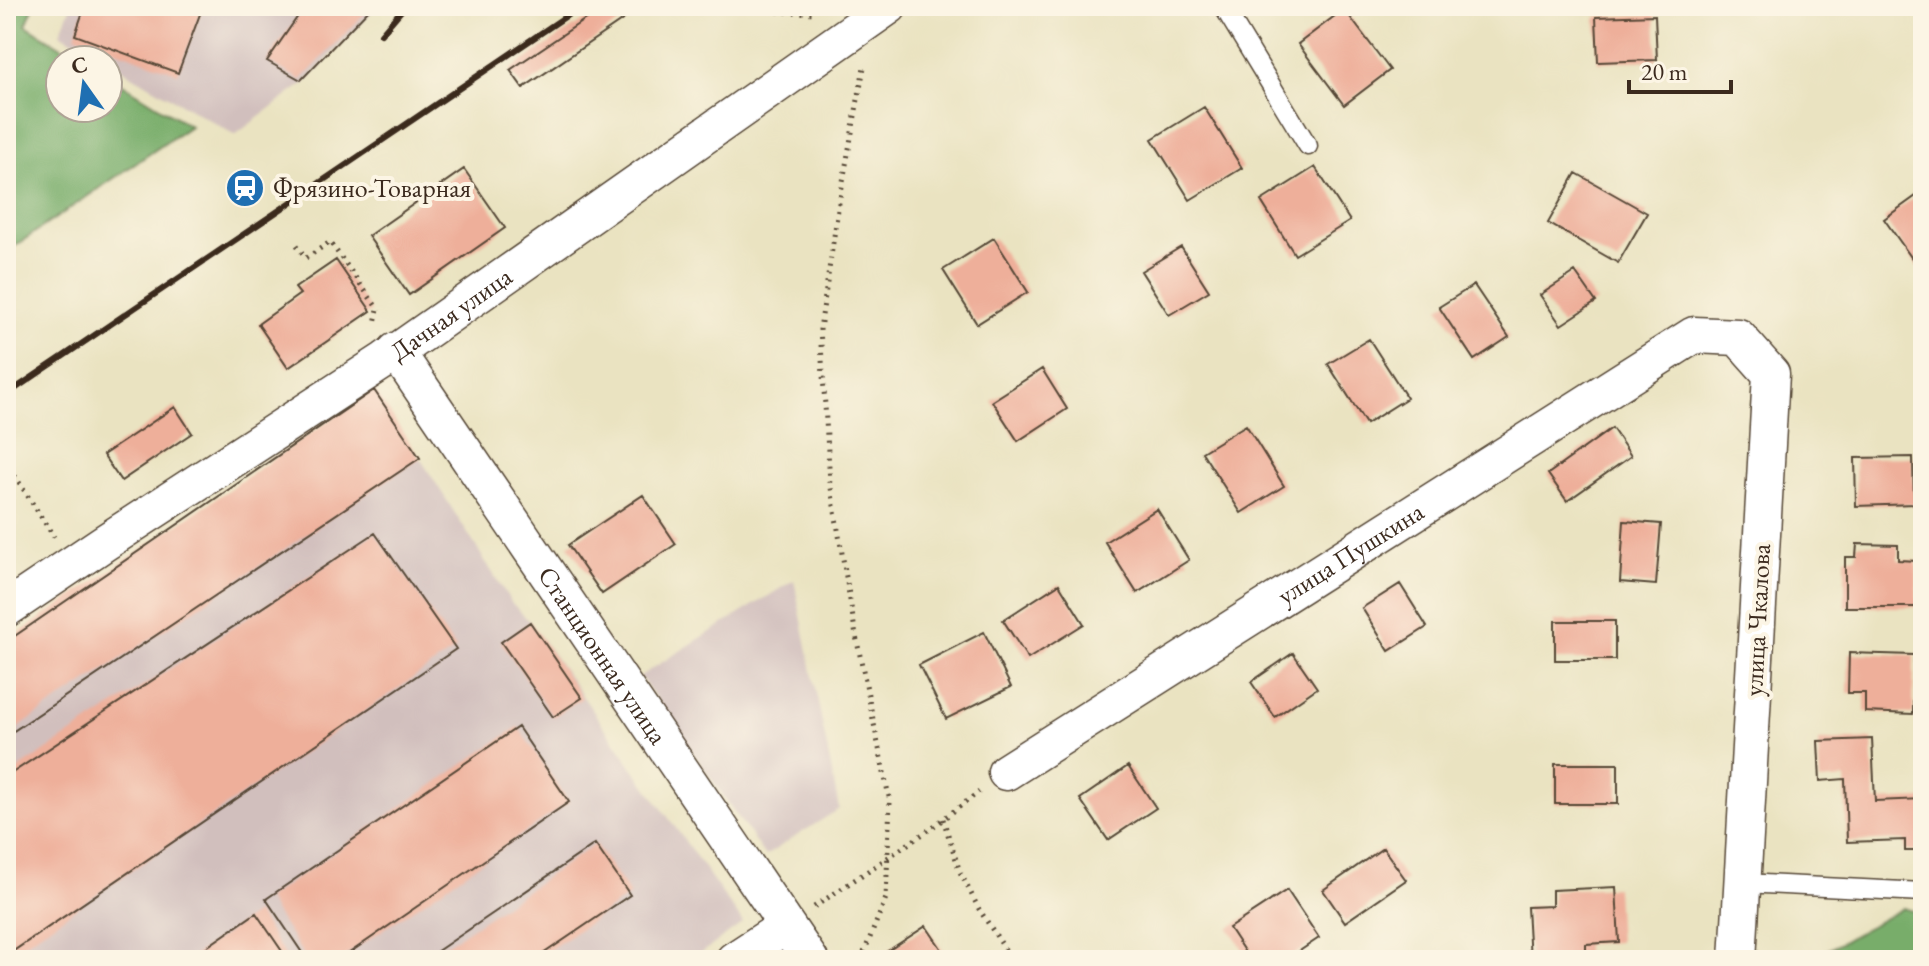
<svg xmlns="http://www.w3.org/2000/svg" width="1929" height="966" font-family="'EB Garamond',serif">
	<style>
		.industrial { fill: #d1bfbd }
		.forest { fill: #78ad6a; stroke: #5a6c44; stroke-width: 2 }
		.building { fill: #eeaf9a }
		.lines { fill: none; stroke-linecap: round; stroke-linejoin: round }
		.lane-casing { stroke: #554636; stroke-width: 21 }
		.street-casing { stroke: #554636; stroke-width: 39 }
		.path { stroke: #554636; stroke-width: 5; stroke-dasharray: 2 6; stroke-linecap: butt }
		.lane { stroke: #fff; stroke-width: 18 }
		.street { stroke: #fff; stroke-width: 36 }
		.rail { stroke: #3b2a1e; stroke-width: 6 }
		.labels { text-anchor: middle; stroke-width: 8; stroke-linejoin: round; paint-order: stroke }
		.poi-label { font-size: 26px; fill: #3b2a1e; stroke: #fcf5e5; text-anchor: start }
		.street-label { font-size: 26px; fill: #3b2a1e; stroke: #fcf5e5 }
	</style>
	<rect width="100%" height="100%" fill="#fcf5e5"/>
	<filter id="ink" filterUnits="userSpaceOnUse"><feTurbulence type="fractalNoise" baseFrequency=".0125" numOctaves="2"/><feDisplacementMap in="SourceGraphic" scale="16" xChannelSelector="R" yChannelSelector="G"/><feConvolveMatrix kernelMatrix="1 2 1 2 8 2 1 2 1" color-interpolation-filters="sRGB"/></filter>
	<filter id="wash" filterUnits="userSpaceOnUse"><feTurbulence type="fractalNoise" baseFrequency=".006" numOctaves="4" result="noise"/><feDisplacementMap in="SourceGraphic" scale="32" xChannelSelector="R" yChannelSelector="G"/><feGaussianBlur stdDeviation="1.8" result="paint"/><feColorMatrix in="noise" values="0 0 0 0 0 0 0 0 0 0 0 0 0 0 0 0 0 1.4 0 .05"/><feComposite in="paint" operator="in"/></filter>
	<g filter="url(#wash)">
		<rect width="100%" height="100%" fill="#eae3c1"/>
		<path class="industrial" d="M71,6H378L306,82L235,135L60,33Z
			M420,458L511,602L530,622L743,923L692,960H6V642Z
			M794,580L839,809L765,856L640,676Z"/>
		<path class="forest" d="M6,6H34L26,25L83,60H60V108H108V75L190,126L6,252Z
			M1903,908L1923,914V960H1816L1817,956Z"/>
		<g id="blocks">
			<path class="building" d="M85,6H203L178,73L75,35Z
				M305,6H372L301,80L267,61Z
				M605,6H643L523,88L510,70Z
				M1344,9L1390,70L1344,105L1298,44Z
				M1655,15L1657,60L1598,62L1596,17Z
				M1204,107L1242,168L1190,200L1152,139Z
				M1315,167L1350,221L1295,255L1261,201Z
				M464,169L505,228L409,295L368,236Z
				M1576,173L1647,213L1618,263L1548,223Z
				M1923,191V274L1884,219Z
				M994,238L1028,292L977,324L943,270Z
				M1181,247L1209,291L1169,315L1141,271Z
				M336,260L371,311L288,368L258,324L300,294L295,288Z
				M1575,272L1596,302L1561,325L1540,295Z
				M1474,285L1509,337L1474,360L1439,307Z
				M1369,339L1407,398L1366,424L1328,364Z
				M1042,369L1067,409L1018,441L992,401Z
				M374,390L420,458L6,736V642Z
				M175,407L192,433L121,481L103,455Z
				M1246,425L1284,486L1241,513L1202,452Z
				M1612,428L1631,456L1567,501L1548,474Z
				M1913,457L1914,504L1856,506L1855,458Z
				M643,495L676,544L602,594L568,545Z
				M1157,509L1189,560L1137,593L1105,542Z
				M1624,521L1661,524L1656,585L1620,582Z
				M375,533L456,649L6,956V777Z
				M1857,544L1898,545V560L1917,561V607H1845V557H1856Z
				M1059,584L1084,624L1028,659L1003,620Z
				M1400,584L1427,627L1389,651L1362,608Z
				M1555,621H1615V660H1555Z
				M530,622L582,698L553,717L501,642Z
				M984,632L1011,687L946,719L919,665Z
				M1293,653L1317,688L1275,717L1251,682Z
				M1849,653L1914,655L1913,714L1865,712V693H1848Z
				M518,727L569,802L339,960H307L266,899Z
				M1872,739L1875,801L1923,799V851H1905V840L1847,842L1845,779L1820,781L1818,741Z
				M1555,764H1618V804H1555Z
				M1128,766L1156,808L1108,840L1080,799Z
				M595,844L630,895L534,960H437L433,954Z
				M1383,848L1406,880L1345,922L1323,890Z
				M1616,887L1619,942L1586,944V960H1530L1527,907L1552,906V890Z
				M1287,890L1319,938L1286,960H1250L1229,928Z
				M256,913L288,960H188Z
				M926,926L949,960H874Z"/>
		</g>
	</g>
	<g filter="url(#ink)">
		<use href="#blocks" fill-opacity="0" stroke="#554636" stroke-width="2"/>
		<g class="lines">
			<g class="lane-casing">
				<path id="lane" d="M1223,6L1308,146
					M1743,883L1923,892"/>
			</g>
			<g class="street-casing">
				<g id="street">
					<path id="s1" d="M396,351L810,960"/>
					<path id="s2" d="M6,609L104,543L385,360L889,6"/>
					<path id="s3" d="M1006,772L1694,335L1738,337L1771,374L1738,960"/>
					<path d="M734,960L786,926"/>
				</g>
			</g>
			<path class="path" d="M724,6L726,10L817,13
				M297,245L306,258L330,242L378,309L375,323
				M6,462L54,537
				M943,819L960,872L979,909L1012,960
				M814,907L926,832L979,792
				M861,960L886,898L890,802L856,636L830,482L820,329L839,203L864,67"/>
			<use href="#lane" class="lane"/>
			<use href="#street" class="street"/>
			<path class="rail" d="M381,34L405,6
				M6,395L581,6"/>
		</g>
	</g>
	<defs>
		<g id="station-disc" transform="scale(2)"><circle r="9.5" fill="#1f6fb2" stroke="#fcf5e5"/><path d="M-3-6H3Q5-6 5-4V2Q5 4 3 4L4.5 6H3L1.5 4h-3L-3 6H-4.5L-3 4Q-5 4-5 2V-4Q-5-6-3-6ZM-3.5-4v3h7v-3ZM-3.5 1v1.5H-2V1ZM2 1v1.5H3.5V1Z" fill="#fff"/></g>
	</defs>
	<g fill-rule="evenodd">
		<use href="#station-disc" x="245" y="188"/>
	</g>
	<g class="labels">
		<g class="poi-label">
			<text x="273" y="197">Фрязино-Товарная</text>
		</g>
		<g class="street-label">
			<text dy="9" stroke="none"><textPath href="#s2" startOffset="534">Дачная улица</textPath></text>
			<text dy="9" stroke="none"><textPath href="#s3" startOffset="408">улица Пушкина</textPath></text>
			<text transform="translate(1757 620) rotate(-87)" y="9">улица Чкалова</text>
			<text dy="9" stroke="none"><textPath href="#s1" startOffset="368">Станционная улица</textPath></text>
		</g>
	</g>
	<rect width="1929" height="966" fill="none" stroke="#fcf5e5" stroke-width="32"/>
	<g transform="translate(84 84) rotate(346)"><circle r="38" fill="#fcf5e5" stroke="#afa495" stroke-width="2"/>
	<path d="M0-6L14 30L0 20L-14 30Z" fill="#1f6fb2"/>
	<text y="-12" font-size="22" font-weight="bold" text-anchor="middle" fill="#3b2a1e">С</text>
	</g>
	<path d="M1629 80v12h102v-12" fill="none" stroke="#3b2a1e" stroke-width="4"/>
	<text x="1641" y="80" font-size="24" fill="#3b2a1e" stroke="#fcf5e5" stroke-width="6" paint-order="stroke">20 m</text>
</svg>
